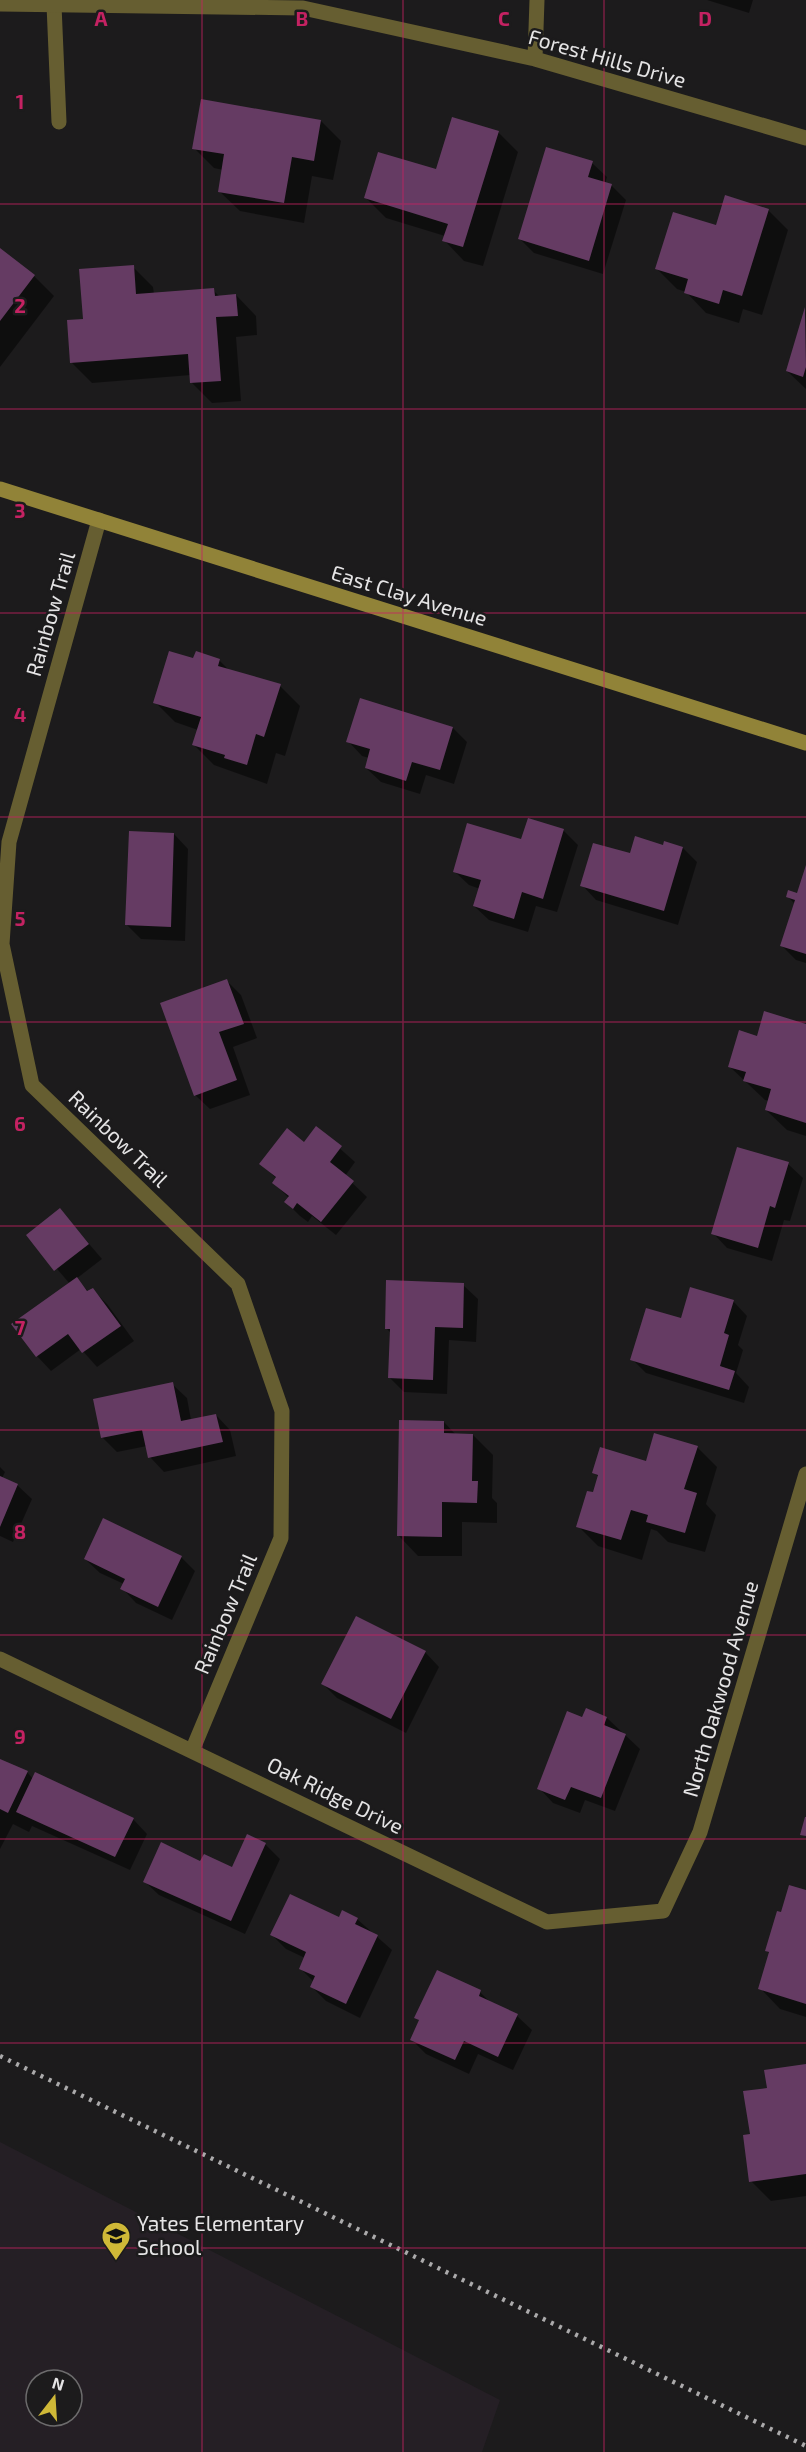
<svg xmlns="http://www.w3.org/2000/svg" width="806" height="2452" font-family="'Exo 2',sans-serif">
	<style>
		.built { fill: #251f25; fill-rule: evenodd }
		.shadow { fill: #0007 }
		.building { fill: #653b63 }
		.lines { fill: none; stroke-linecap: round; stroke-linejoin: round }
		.lane { stroke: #665e31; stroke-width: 15 }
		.street { stroke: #665e31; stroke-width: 15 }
		.secondary { stroke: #918338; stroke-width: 15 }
		.rail { stroke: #abaaab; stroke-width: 4.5; stroke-dasharray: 3 6; stroke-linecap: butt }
		.grid { fill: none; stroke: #c42262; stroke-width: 1.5; stroke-opacity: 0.55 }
		.labels { text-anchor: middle; stroke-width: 5; stroke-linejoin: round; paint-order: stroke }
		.street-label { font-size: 21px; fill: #e5e4e5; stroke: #1c1b1c }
		.poi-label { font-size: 21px; fill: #e5e4e5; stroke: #1c1b1c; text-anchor: start }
		.grid-label { font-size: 20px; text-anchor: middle; font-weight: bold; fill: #c42262; stroke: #1c1b1c; stroke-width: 5; stroke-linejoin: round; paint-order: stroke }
	</style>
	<rect width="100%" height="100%" fill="#1c1b1c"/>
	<path class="built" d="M0,2142L500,2400L482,2452H0ZM36,2380H72V2416H36Z"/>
	<path class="shadow" d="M707,0H753L749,13Z
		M321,121L341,141L333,180L312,176L304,223L240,211L219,191L223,170L214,168L194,148Z
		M498,132L518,152L483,266L464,261L444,240L445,236L386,218L366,198L437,171Z
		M592,163L607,177L605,184L612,186L626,200L603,274L534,253L520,239Z
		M768,210L788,230L762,315L743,309L739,323L706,313L686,292L677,289L657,269L717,227Z
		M0,250L34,276L54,296L0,367Z
		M133,267L153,287L154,294L213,290L220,297L236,295L256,316L257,335L236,337L241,401L212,403L192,383L191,375L92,383L72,363L85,320Z
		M806,310V389L787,371Z
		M194,660H219L230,671L280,686L300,706L285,756L276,753L267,784L214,765L194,745L198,730L175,722L155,702Z
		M453,728L467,742L454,784L426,775L420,794L381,782L366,768L369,758L362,756L348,741Z
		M563,830L578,845L557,912L536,906L528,932L489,920L474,906L480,889L469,885L454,871L522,841Z
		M174,834L188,849L185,941L141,939L127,925Z
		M664,847L683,848L697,862L678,925L596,900L582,885L631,855Z
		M806,868V963L796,960L782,946L795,904L787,896L798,894Z
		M227,981L241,995L257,1038L233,1047L250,1095L210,1109L195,1095Z
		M806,1025V1136L787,1130L766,1110L769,1101L765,1100L730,1067L758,1038Z
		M317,1128L355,1162L345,1176L367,1197L336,1235L312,1216L308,1222L300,1216L286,1202L289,1198L274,1183L277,1179L261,1164L305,1144Z
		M788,1164L803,1178L790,1221L784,1220L772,1261L727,1248L713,1233Z
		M60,1210L102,1259L76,1279L89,1292L93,1290L107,1304L134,1341L97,1367L81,1349L51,1371L37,1356L14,1324L70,1284L28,1235Z
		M463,1285L478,1299L476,1342L449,1340L447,1394L404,1392L389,1377L391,1333L386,1328Z
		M733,1301L747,1316L738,1345L743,1350L736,1373L749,1387L744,1403L646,1373L632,1359L682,1320Z
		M172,1384L187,1398L191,1420L216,1415L230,1430L236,1456L164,1472L150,1457L147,1446L117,1452L102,1437Z
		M444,1422L456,1435H473L493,1455L492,1498L497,1503V1523L462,1522V1556H418L398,1535Z
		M697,1447L717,1467L706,1504L716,1515L705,1552L668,1542L657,1531L651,1529L642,1560L598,1546L578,1526L594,1494L599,1477L594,1473L647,1463Z
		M0,1467L5,1472L2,1478L17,1485L32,1499L13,1542L0,1536Z
		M181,1557L195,1571L172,1620L136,1603L122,1588L124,1584L100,1573L85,1559Z
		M425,1652L439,1667L406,1733L337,1698L323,1684Z
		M586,1710L607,1718L640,1749L615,1811L585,1800L580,1813L553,1803L539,1788Z
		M0,1760L27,1772L33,1779L133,1819L147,1834L130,1870L32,1826L29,1832L13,1824L0,1849Z
		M247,1836L266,1845L280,1859L245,1934L159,1895L144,1881L201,1863L232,1869Z
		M806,1891V2017L780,2009L760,1988L770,1954L767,1951Z
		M342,1912L357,1919L392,1950L360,2018L326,2001L312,1987L314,1982L300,1968L305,1958L286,1949L272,1935L339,1919Z
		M480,1992L492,2004L517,2016L532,2030L513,2070L478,2054L469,2074L426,2054L412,2040L420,2021L416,2017Z
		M806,2065V2196L771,2201L751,2181V2135Z"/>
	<path class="building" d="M201,99L321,120L314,161L292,157L284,203L218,192L224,154L192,149Z
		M452,117L499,131L463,247L442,241L448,224L364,198L378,152L436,169Z
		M546,147L593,161L588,177L612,184L589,261L518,239Z
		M725,195L769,209L742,296L723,290L719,304L684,293L688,279L655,269L673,212L716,225Z
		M0,248L35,275L0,321Z
		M134,265L136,294L214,288L215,296L236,294L238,316L216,317L221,381L190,383L188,354L70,363L67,320L83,319L79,269Z
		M805,307L806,367L803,377L786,371Z
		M169,651L193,658L196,651L220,659L218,666L281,684L264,737L256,734L247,765L224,758L225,755L192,745L201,717L153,703Z
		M360,698L453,727L440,770L412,762L406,781L365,768L370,749L346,742Z
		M528,818L564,829L543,899L522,892L514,919L473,906L481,880L453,872L467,823L521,839Z
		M129,831L174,833L171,927L125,925Z
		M635,836L663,845L664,841L683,847L664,911L580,886L593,843L630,853Z
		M806,865V954L780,946L795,900L786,897L788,890L797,893Z
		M227,979L244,1024L219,1032L237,1080L194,1096L160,1003Z
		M764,1011L806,1024V1123L765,1110L771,1089L743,1081L746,1072L728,1067L739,1030L757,1036Z
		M316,1126L342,1146L330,1162L354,1181L321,1222L297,1203L293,1209L284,1202L289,1196L272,1183L276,1177L259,1164L287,1128L304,1142Z
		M737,1147L789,1162L775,1208L770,1206L758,1248L711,1234Z
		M60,1208L89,1244L54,1271L26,1235Z
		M77,1277L87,1291L93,1288L121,1326L82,1353L68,1334L36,1357L11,1324Z
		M386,1280L464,1283L463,1328L435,1327L433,1380L388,1378L390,1329H385Z
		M690,1287L734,1300L724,1333L729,1335L720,1366L735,1371L729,1390L630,1360L646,1308L681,1318Z
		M173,1382L181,1421L216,1414L223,1442L148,1458L142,1430L101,1438L93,1399Z
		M399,1420L444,1421V1433L473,1434L472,1481H478L477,1503L442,1502V1537L397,1536Z
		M654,1433L698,1446L684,1489L697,1493L685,1533L646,1522L648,1515L631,1510L621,1540L576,1527L587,1491L593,1492L598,1475L592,1473L600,1447L646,1461Z
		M0,1476L18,1484L0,1527Z
		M103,1518L182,1556L158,1607L120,1589L125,1579L84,1559Z
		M356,1616L426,1651L391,1719L321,1684Z
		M586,1708L607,1717L604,1725L626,1734L601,1798L571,1787L565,1800L537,1789L567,1711L582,1717Z
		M0,1759L28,1771L8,1813L0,1809Z
		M35,1772L134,1818L115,1857L16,1812Z
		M805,1817H806V1836L800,1835Z
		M247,1834L266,1843L231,1921L143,1882L161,1842L200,1861L204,1854L232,1867Z
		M789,1885L806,1890V2004L758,1989L769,1952L765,1951L777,1911L781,1912Z
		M290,1894L339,1917L342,1910L358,1918L355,1924L378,1935L346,2004L310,1987L315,1976L299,1969L306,1952L270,1935Z
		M437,1970L481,1990L479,1996L518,2014L498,2057L464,2041L455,2060L410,2040L419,2020L414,2018Z
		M806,2064V2174L749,2182L743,2135L750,2134L743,2091L767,2088L764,2070Z"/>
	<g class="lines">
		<path class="lane" d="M54,5L59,122"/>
		<path class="street" d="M0,4L303,8L535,59L806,138
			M535,59L537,0
			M99,520L9,842L2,944L32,1085L238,1284L282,1411L281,1538L192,1751
			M0,1659L547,1922L663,1911L700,1832L806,1474"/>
		<path class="secondary" d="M0,489L806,743"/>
		<path class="rail" d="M0,2056L806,2446"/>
	</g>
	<path class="grid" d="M202,0V2452M403,0V2452M604,0V2452M0,204H806M0,409H806M0,613H806M0,817H806M0,1022H806M0,1226H806M0,1430H806M0,1635H806M0,1839H806M0,2043H806M0,2248H806"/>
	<defs>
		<g id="school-pin" transform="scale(1.5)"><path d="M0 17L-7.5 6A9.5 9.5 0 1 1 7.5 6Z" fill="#cfb837" stroke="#1c1b1c"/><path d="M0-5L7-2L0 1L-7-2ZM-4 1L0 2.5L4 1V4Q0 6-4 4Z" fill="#111"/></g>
	</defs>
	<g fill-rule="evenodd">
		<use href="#school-pin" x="116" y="2236"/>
	</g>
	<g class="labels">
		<g class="street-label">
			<text transform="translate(607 59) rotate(16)" y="7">Forest Hills Drive</text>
			<text transform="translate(409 596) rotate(17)" y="7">East Clay Avenue</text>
			<text transform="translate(51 614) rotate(-74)" y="7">Rainbow Trail</text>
			<text transform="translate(118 1139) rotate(44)" y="7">Rainbow Trail</text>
			<text transform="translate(226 1614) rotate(-67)" y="7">Rainbow Trail</text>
			<text transform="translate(721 1689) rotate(-74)" y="7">North Oakwood Avenue</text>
			<text transform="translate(335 1796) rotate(26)" y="7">Oak Ridge Drive</text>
		</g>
		<g class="poi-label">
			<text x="137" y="2231">Yates Elementary<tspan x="137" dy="24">School</tspan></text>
		</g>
	</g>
	<g class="grid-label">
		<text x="101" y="26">A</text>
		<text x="302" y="26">B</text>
		<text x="504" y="26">C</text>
		<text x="705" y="26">D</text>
		<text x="20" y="109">1</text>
		<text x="20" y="313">2</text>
		<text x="20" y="518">3</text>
		<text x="20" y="722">4</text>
		<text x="20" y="926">5</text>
		<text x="20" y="1131">6</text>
		<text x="20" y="1335">7</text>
		<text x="20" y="1539">8</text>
		<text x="20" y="1744">9</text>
	</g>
	<g transform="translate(54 2398) rotate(17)"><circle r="28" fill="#1c1b1c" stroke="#6c6b6c" stroke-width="1.5"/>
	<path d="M0-4.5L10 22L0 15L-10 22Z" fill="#cfb837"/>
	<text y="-9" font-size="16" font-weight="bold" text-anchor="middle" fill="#e5e4e5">N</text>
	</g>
</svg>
